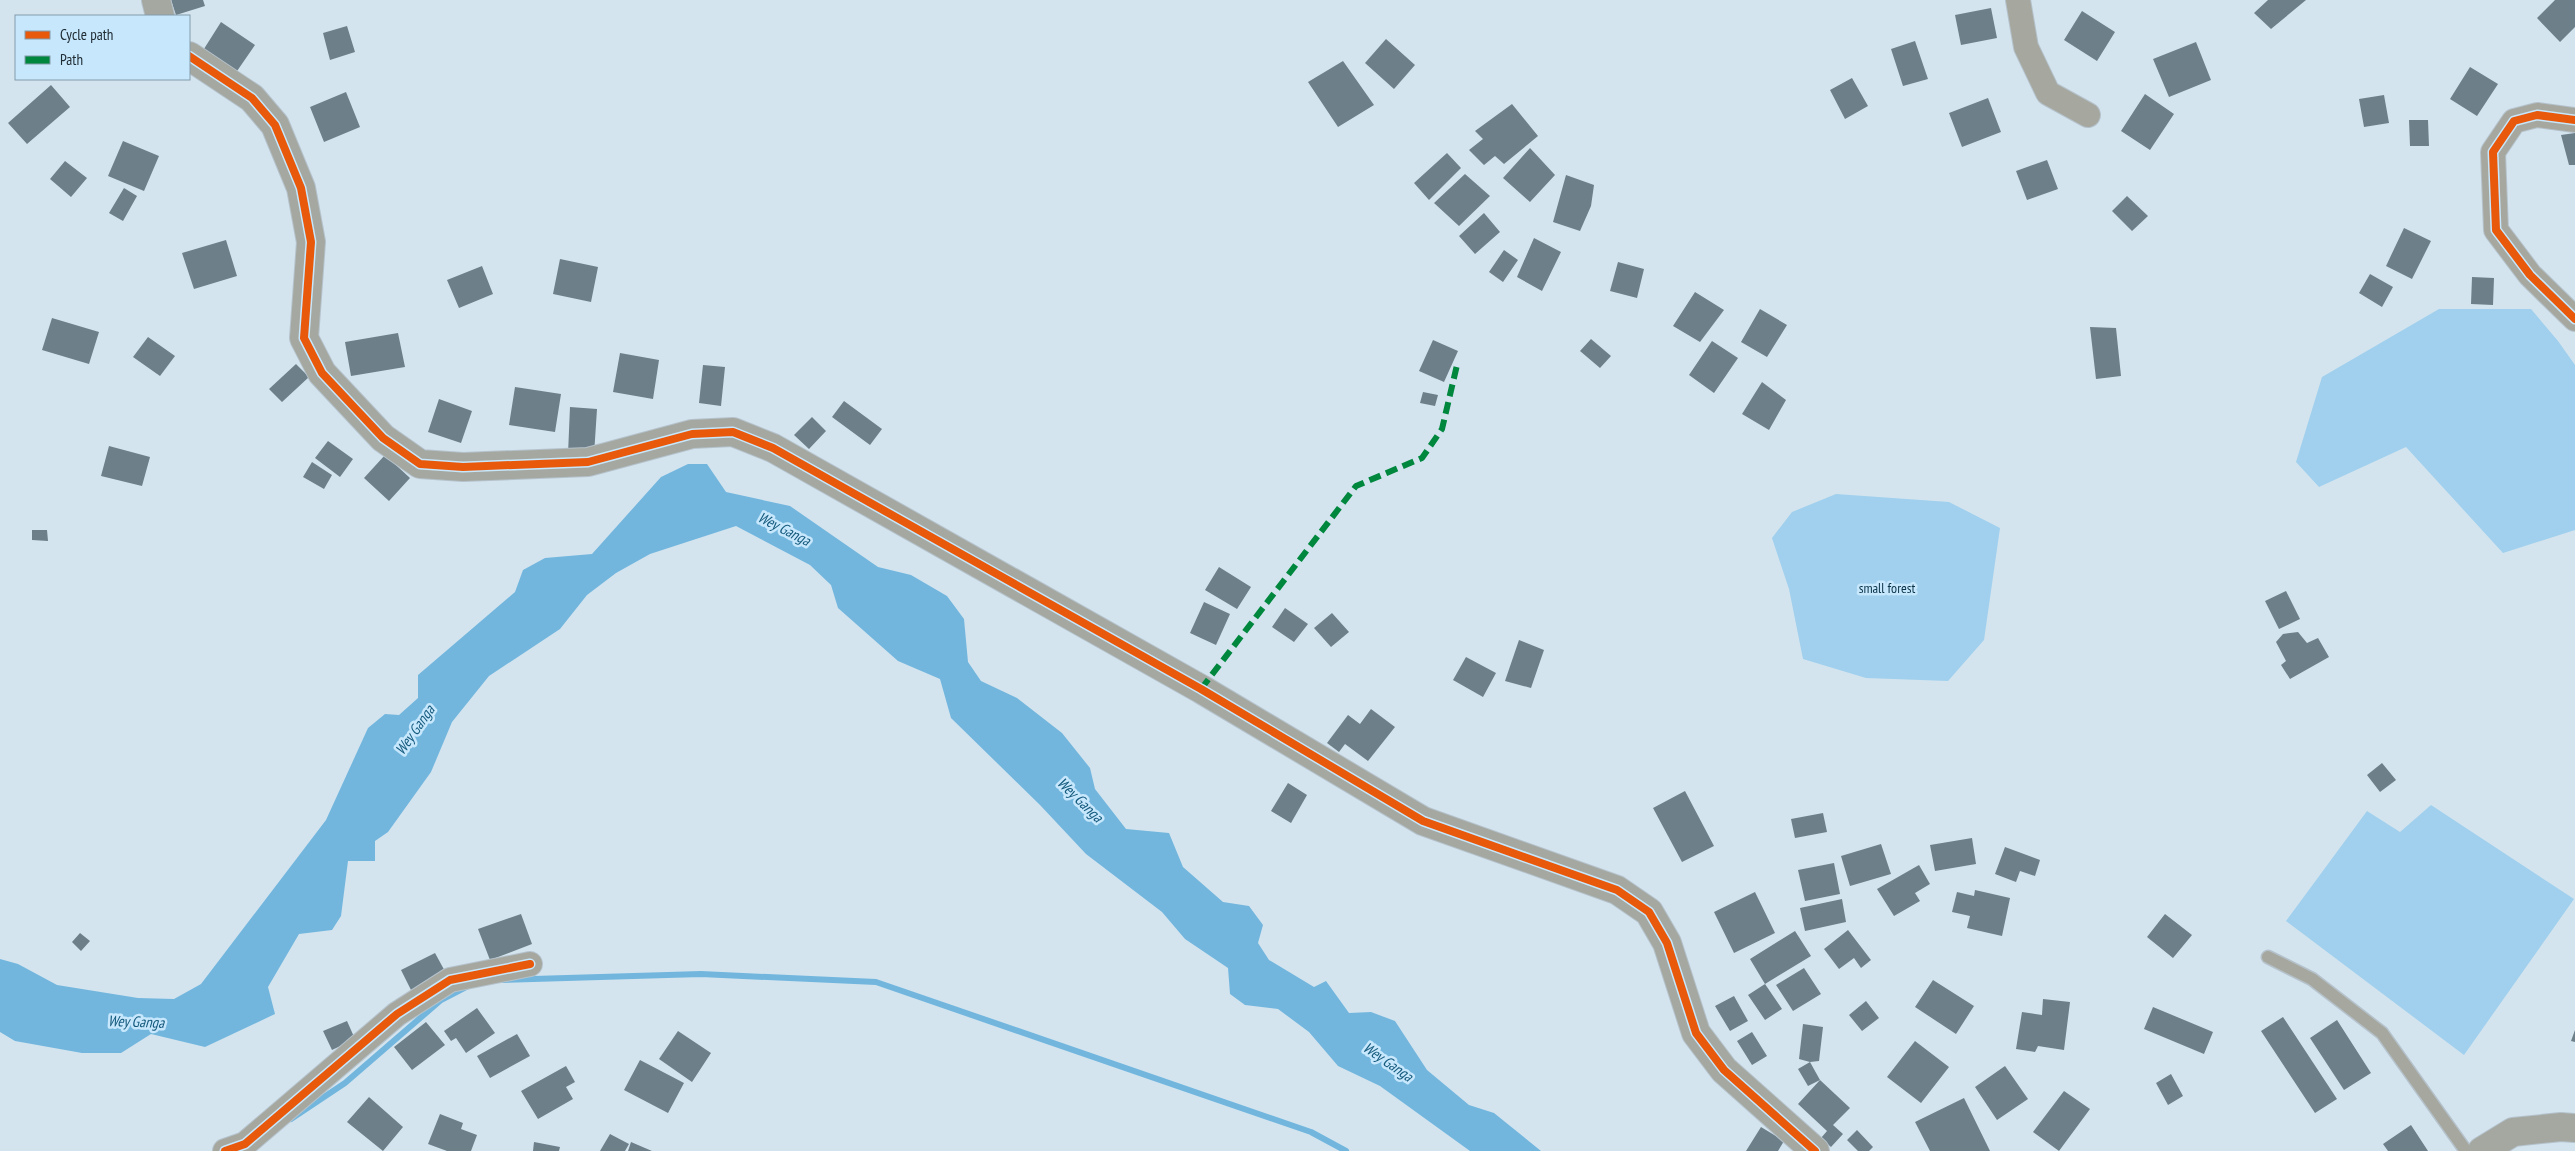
<svg xmlns="http://www.w3.org/2000/svg" width="2575" height="1151" font-family="'PT Sans Narrow',sans-serif">
	<style>
		.green { fill: #a0d0ed }
		.water { fill: #72b6de }
		.lines { fill: none; stroke-linecap: round; stroke-linejoin: round }
		.stream { stroke: #72b6de; stroke-width: 6 }
		.building { fill: #6d7f89 }
		.lane-casing { stroke: #b5c2cb; stroke-width: 15 }
		.street-casing { stroke: #b5c2cb; stroke-width: 26 }
		.secondary-casing { stroke: #b5c2cb; stroke-width: 30 }
		.lane { stroke: #a6a8a0; stroke-width: 12 }
		.street { stroke: #a6a8a0; stroke-width: 24 }
		.secondary { stroke: #a4a8a1; stroke-width: 28 }
		.quiet { stroke: #00873e; stroke-width: 6; stroke-dasharray: 12 6; stroke-linecap: butt }
		.cycleway-casing { stroke: #c6e7fc; stroke-width: 11 }
		.cycleway { stroke: #e8590c; stroke-width: 8 }
		.labels { text-anchor: middle; stroke-width: 5; stroke-linejoin: round; paint-order: stroke }
		.park-label { font-size: 14px; fill: #0a3348; stroke: #c6e7fc }
		.water-label { font-size: 15px; font-style: italic; fill: #155a7d; stroke: #c6e7fc }
	</style>
	<rect width="100%" height="100%" fill="#d3e4ef"/>
	<path class="green" d="M2439,309H2531L2558,341L2575,365V530L2503,553L2406,447L2319,487L2296,462L2322,377Z
		M1836,494L1949,502L2000,528L1984,640L1948,681L1866,678L1803,659L1789,589L1772,538L1792,512Z
		M2431,805L2574,899L2464,1055L2286,921L2367,811L2400,832Z"/>
	<path class="water" d="M688,464H707L726,492L790,506L878,567L911,575L947,596L964,619L968,662L981,681L1017,698L1062,733L1090,768L1095,789L1126,829L1169,833L1183,867L1223,902L1249,906L1263,925L1258,943L1269,960L1314,987L1326,981L1349,1013L1371,1012L1395,1021L1427,1070L1469,1105L1494,1113L1541,1151H1470L1380,1086L1338,1066L1309,1032L1278,1009L1245,1005L1230,994L1228,968L1185,939L1162,912L1086,854L1040,805L951,718L940,679L898,661L838,608L831,585L810,565L736,526L650,554L616,573L587,595L560,629L489,676L452,722L431,772L388,832L375,841V861H348L341,916L332,930L299,934L268,987L275,1014L205,1047L151,1034L121,1053H82L15,1041L0,1032V959L18,964L57,985L138,998L174,999L201,984L326,820L368,728L385,714L399,715L418,698V675L515,592L523,570L545,558L592,554L661,477Z"/>
	<g class="lines">
		<path class="stream" d="M502,980L701,974L876,982L1311,1132L1346,1151
			M291,1119L345,1083L441,1000L468,986"/>
	</g>
	<path class="building" d="M171,0H203L205,6L176,15Z
		M2268,0H2306L2271,29L2254,13Z
		M2555,0H2575V27L2560,42L2537,18Z
		M1991,8L1997,38L1961,45L1955,15Z
		M2082,11L2115,32L2097,61L2064,40Z
		M221,22L255,45L235,74L202,52Z
		M347,26L355,52L330,60L323,33Z
		M1386,39L1415,65L1394,89L1365,63Z
		M1915,41L1928,79L1903,86L1891,49Z
		M2196,42L2211,80L2169,97L2153,59Z
		M1343,61L1374,105L1338,127L1308,82Z
		M2470,67L2498,84L2477,116L2450,99Z
		M1852,78L1868,106L1845,119L1830,90Z
		M51,85L70,107L27,144L8,123Z
		M346,92L360,127L324,142L310,107Z
		M2145,94L2174,114L2150,150L2121,131Z
		M2384,95L2389,123L2364,127L2359,99Z
		M1988,98L2001,132L1962,147L1949,113Z
		M1512,104L1538,136L1504,164L1495,156L1484,165L1469,150L1483,139L1475,131Z
		M2409,120H2428L2429,146H2410Z
		M2575,133V165H2569L2561,135Z
		M123,141L159,156L144,191L108,176Z
		M1530,148L1555,175L1530,202L1503,178Z
		M1447,153L1461,168L1429,200L1414,183Z
		M2047,160L2058,189L2027,200L2016,171Z
		M65,161L87,178L71,197L50,179Z
		M1465,174L1490,196L1459,226L1434,203Z
		M1566,175L1594,185L1591,206L1580,231L1553,222Z
		M124,188L137,196L123,221L109,213Z
		M2127,196L2148,216L2132,231L2112,211Z
		M1484,213L1500,232L1475,254L1459,236Z
		M2404,228L2431,241L2412,279L2386,266Z
		M1534,238L1561,252L1542,291L1517,277Z
		M226,240L237,276L194,289L182,253Z
		M1504,250L1518,260L1503,282L1489,272Z
		M560,259L598,267L591,302L553,294Z
		M1618,262L1644,269L1637,298L1610,291Z
		M482,266L493,294L459,308L447,280Z
		M2370,274L2393,287L2382,307L2359,293Z
		M2472,277L2494,278L2493,305L2471,304Z
		M1695,292L1724,310L1700,342L1673,326Z
		M1760,309L1787,325L1767,357L1741,342Z
		M52,318L99,332L89,364L42,350Z
		M2090,327L2116,328L2121,376L2096,379Z
		M398,333L405,367L351,376L345,342Z
		M148,337L175,356L160,376L133,357Z
		M1591,339L1611,356L1600,368L1580,351Z
		M1433,340L1458,351L1444,382L1419,371Z
		M1712,341L1738,358L1714,393L1689,375Z
		M620,353L659,360L653,399L613,392Z
		M296,364L309,377L282,402L269,389Z
		M703,365L725,367L721,406L699,403Z
		M1762,382L1786,400L1769,430L1742,414Z
		M515,387L561,394L555,432L509,425Z
		M1423,392L1438,395L1435,406L1420,403Z
		M439,399L472,411L461,443L428,432Z
		M844,401L882,429L870,445L832,417Z
		M570,407L597,409L594,455L568,454Z
		M812,417L826,431L809,449L794,435Z
		M328,441L353,459L340,477L315,458Z
		M109,446L150,457L142,486L101,476Z
		M385,455L410,478L389,501L364,478Z
		M312,462L332,475L324,489L303,477Z
		M32,530H47L48,541L32,540Z
		M1219,567L1251,587L1237,609L1205,590Z
		M2286,591L2300,619L2279,629L2265,601Z
		M1204,602L1230,614L1216,645L1190,633Z
		M1285,608L1308,624L1294,642L1272,627Z
		M1332,613L1349,632L1331,647L1314,628Z
		M2298,632L2307,643L2318,638L2329,657L2290,679L2281,665L2286,661L2276,642L2283,634Z
		M1519,640L1544,650L1531,688L1505,681Z
		M1466,657L1496,673L1483,697L1453,680Z
		M1371,709L1395,727L1368,761L1345,744L1339,752L1327,743L1348,715L1360,724Z
		M2382,763L2396,780L2380,792L2367,775Z
		M1288,783L1307,795L1291,823L1271,811Z
		M1685,791L1714,846L1682,862L1653,808Z
		M1823,813L1827,832L1795,838L1791,819Z
		M1972,838L1976,864L1935,871L1930,845Z
		M1881,844L1891,874L1850,886L1841,856Z
		M2005,847L2040,860L2035,876L2020,871L2016,882L1995,874Z
		M1834,863L1840,894L1805,901L1798,870Z
		M1919,865L1930,884L1915,893L1920,901L1894,916L1877,889Z
		M1975,890L2010,898L2002,936L1967,928L1970,916L1952,912L1957,892L1974,896Z
		M1755,892L1775,933L1734,953L1714,912Z
		M1842,899L1846,922L1805,931L1800,908Z
		M521,914L532,944L490,960L478,929Z
		M2165,914L2192,935L2173,958L2147,937Z
		M1848,930L1871,960L1861,968L1854,958L1839,969L1824,949Z
		M1795,931L1811,956L1765,984L1782,1009L1765,1020L1748,995L1765,984L1750,959Z
		M80,933L90,941L81,951L72,942Z
		M435,953L447,975L412,992L401,970Z
		M1804,968L1821,994L1793,1011L1776,985Z
		M1933,980L1974,1006L1956,1034L1915,1007Z
		M1734,996L1748,1021L1730,1031L1715,1006Z
		M2043,999L2070,1002L2064,1050L2038,1046L2035,1052L2016,1049L2022,1012L2042,1015Z
		M1866,1001L1879,1018L1862,1031L1849,1015Z
		M2153,1007L2213,1032L2204,1054L2144,1029Z
		M477,1008L495,1033L466,1053L456,1038L451,1041L444,1031Z
		M2283,1017L2337,1099L2315,1113L2261,1031Z
		M2337,1020L2371,1073L2344,1090L2310,1038Z
		M347,1021L355,1039L332,1050L323,1031Z
		M426,1022L445,1045L412,1070L394,1047Z
		M1803,1024L1823,1027L1819,1061L1810,1062L1799,1059Z
		M2575,1030V1042L2571,1041Z
		M678,1031L711,1053L692,1082L659,1059Z
		M1752,1032L1767,1056L1752,1065L1737,1041Z
		M517,1034L530,1056L490,1078L477,1056Z
		M1915,1041L1949,1067L1921,1103L1887,1077Z
		M640,1060L684,1083L668,1113L624,1090Z
		M1810,1062L1820,1080L1808,1086L1798,1069Z
		M566,1066L575,1082L566,1087L573,1099L538,1119L521,1091Z
		M2005,1066L2028,1099L1997,1120L1975,1087Z
		M2171,1074L2183,1096L2168,1105L2156,1083Z
		M1820,1080L1850,1108L1833,1125L1843,1134L1831,1147L1821,1138L1827,1131L1798,1104Z
		M2064,1091L2090,1109L2059,1151L2033,1132Z
		M369,1097L403,1127L383,1151L347,1122Z
		M1964,1098L1990,1151H1930L1915,1122Z
		M440,1114L463,1123L461,1129L477,1135L471,1151H447L428,1144Z
		M2411,1125L2428,1151H2388L2383,1144Z
		M1761,1127L1784,1141L1778,1151H1746Z
		M1857,1130L1873,1147L1869,1151H1858L1847,1140Z
		M610,1134L629,1144L625,1151H600Z
		M534,1142L560,1147L559,1151H533Z
		M631,1142L652,1151H628Z"/>
	<g class="lines">
		<g class="lane-casing">
			<path id="lane" d="M2268,957L2312,979L2382,1033L2466,1151"/>
		</g>
		<g class="street-casing">
			<path id="street" d="M2018,0L2026,47L2048,93L2088,115
				M2575,120L2537,115L2514,121L2493,152L2496,230L2530,275L2575,319
				M225,1151L245,1144L397,1014L450,980L530,964"/>
		</g>
		<g class="secondary-casing">
			<path id="secondary" d="M156,0L160,16
				M189,56L252,98L275,125L301,188L311,242L304,338L322,373L383,438L420,464L463,467L588,462L692,434L733,432L773,448L1201,689L1423,821L1617,890L1649,912L1667,943L1696,1033L1724,1070L1815,1151
				M2482,1151L2513,1132L2561,1127L2575,1128"/>
		</g>
		<use href="#lane" class="lane"/>
		<use href="#street" class="street"/>
		<use href="#secondary" class="secondary"/>
		<path class="quiet" d="M1201,689L1356,486L1422,458L1442,429L1457,365"/>
		<g class="cycleway-casing">
			<path id="cycleway" d="M189,56L252,98L275,125L301,188L311,242L304,338L322,373L383,438L420,464L463,467L588,462L692,434L733,432L773,448L1201,689L1423,821L1617,890L1649,912L1667,943L1696,1033L1724,1070L1815,1151
				M2575,120L2537,115L2514,121L2493,152L2496,230L2530,275L2575,319
				M225,1151L245,1144L397,1014L450,980L530,964"/>
		</g>
		<use href="#cycleway" class="cycleway"/>
	</g>
	<g class="labels">
		<g class="park-label">
			<text x="1887" y="593">small forest</text>
		</g>
		<g class="water-label">
			<text transform="translate(784 529) rotate(27)" y="5">Wey Ganga</text>
			<text transform="translate(415 730) rotate(-55)" y="5">Wey Ganga</text>
			<text transform="translate(1080 800) rotate(44)" y="5">Wey Ganga</text>
			<text transform="translate(136 1022) rotate(2)" y="5">Wey Ganga</text>
			<text transform="translate(1388 1062) rotate(35)" y="5">Wey Ganga</text>
		</g>
	</g>
	<rect x="15" y="15" width="175" height="65" fill="#c6e7fc" stroke="#849cac"/>
	<rect x="25" y="31" width="25" height="8" fill="#e8590c" stroke="#849cac"/>
	<text x="60" y="40" font-size="15" fill="#202c34">Cycle path</text>
	<rect x="25" y="56" width="25" height="8" fill="#00873e" stroke="#849cac"/>
	<text x="60" y="65" font-size="15" fill="#202c34">Path</text>
</svg>
